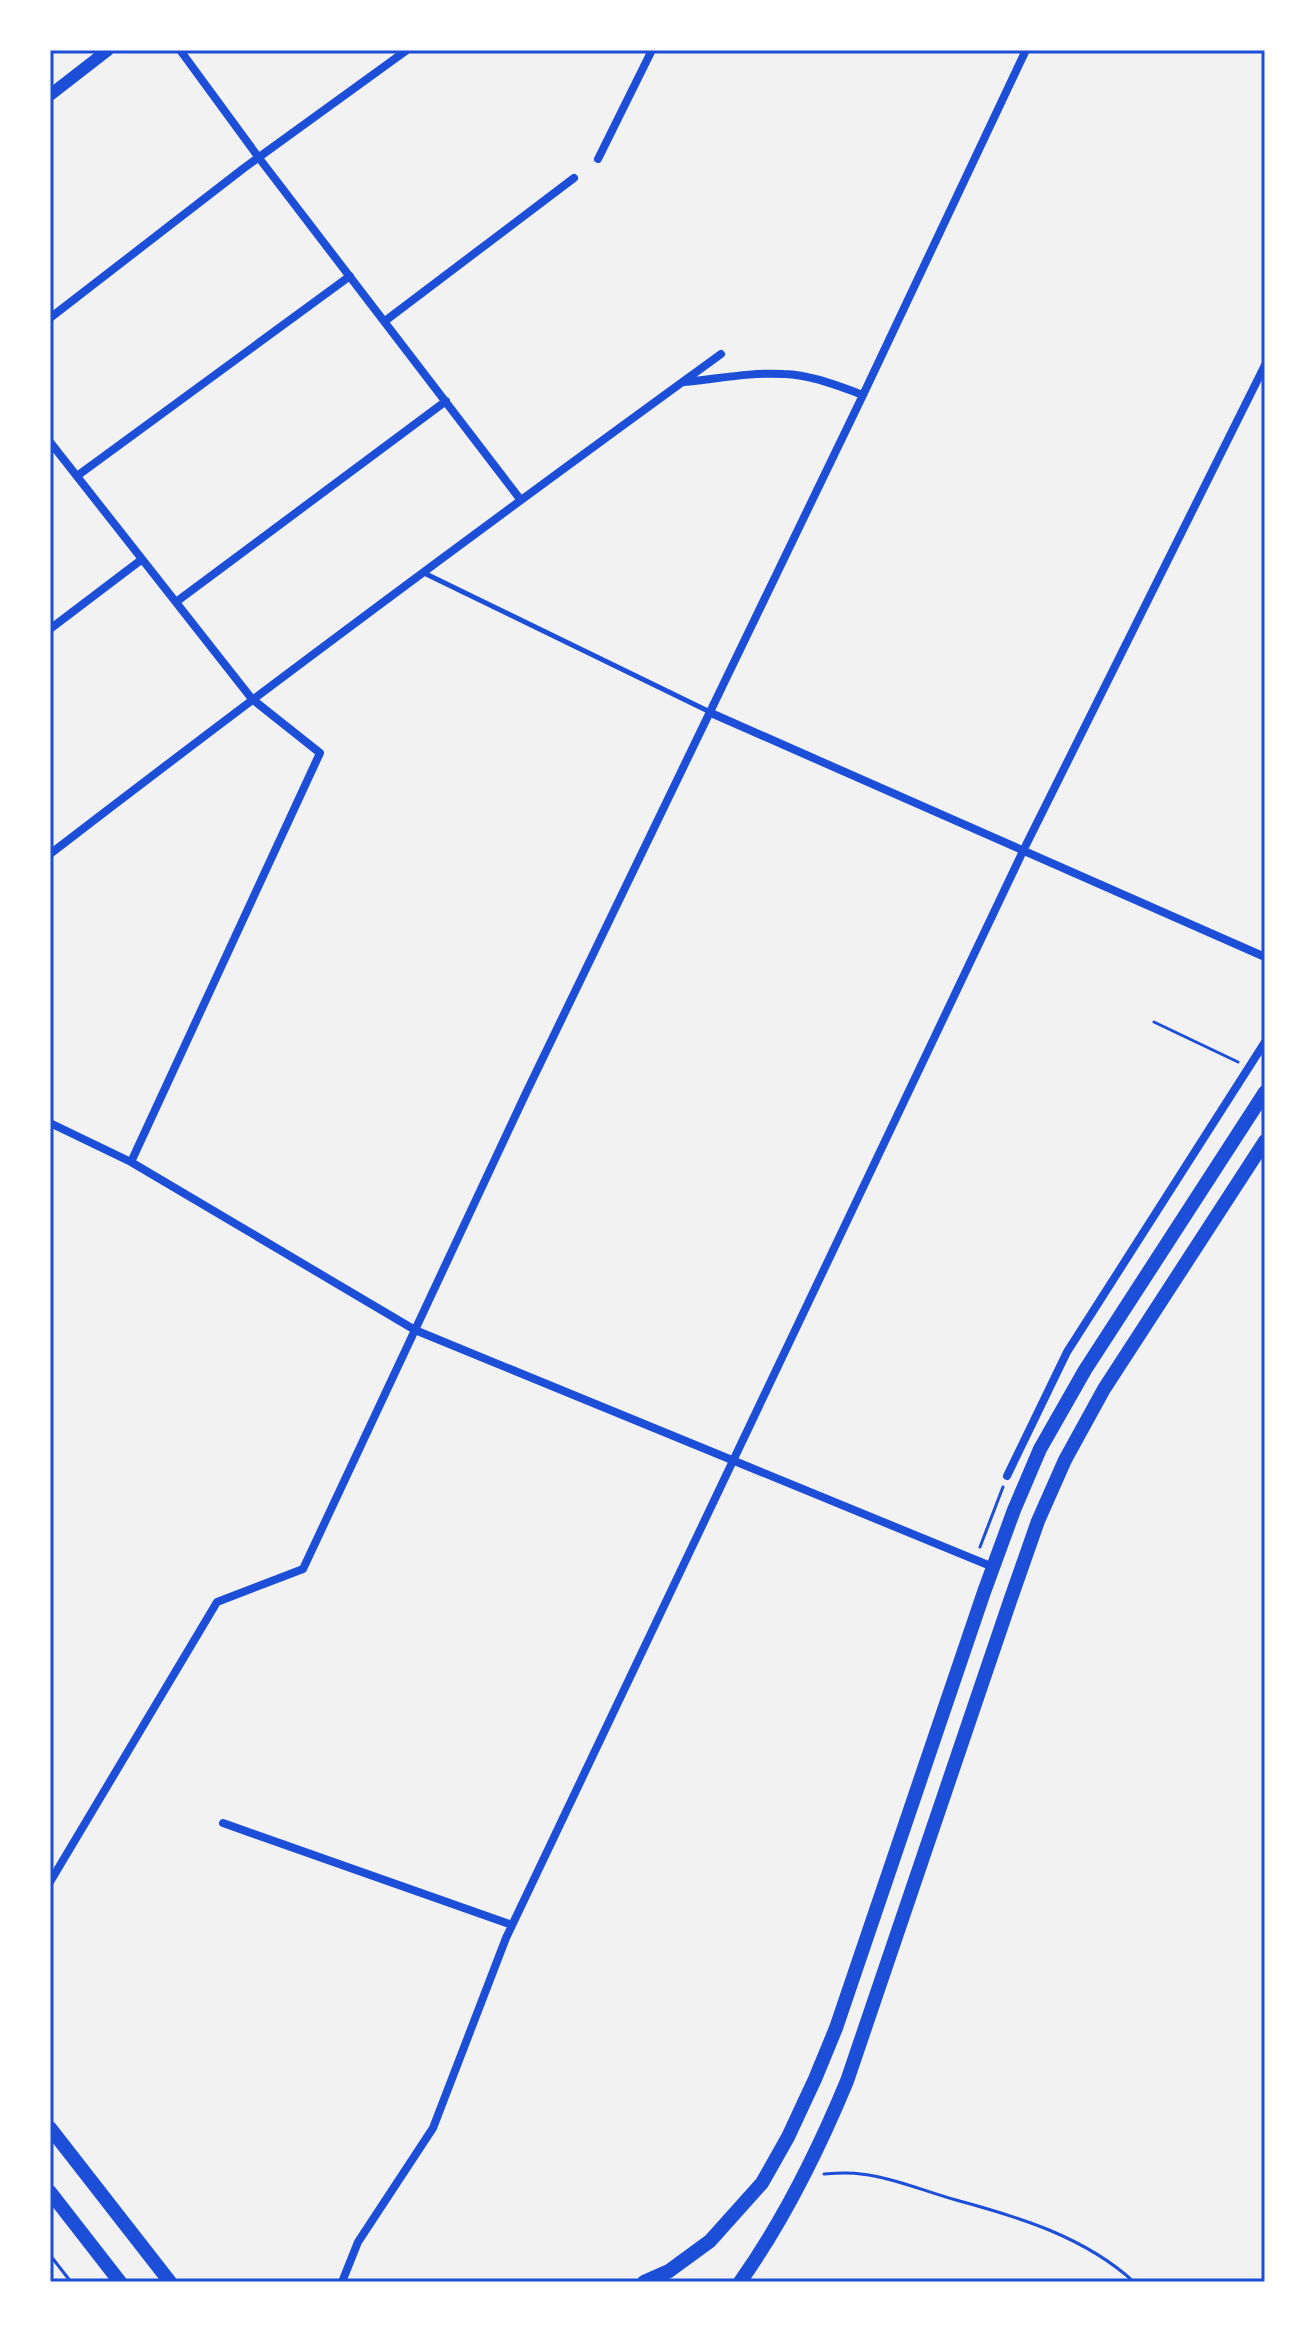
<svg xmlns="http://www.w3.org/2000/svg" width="1315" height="2332" font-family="Manrope,sans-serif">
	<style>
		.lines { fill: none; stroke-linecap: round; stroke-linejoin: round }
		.path { stroke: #1d4ed8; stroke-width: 3 }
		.service { stroke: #1d4ed8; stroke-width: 5 }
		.minor { stroke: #1d4ed8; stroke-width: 8 }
		.tertiary { stroke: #1d4ed8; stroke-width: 12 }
		.secondary { stroke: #1d4ed8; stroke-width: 14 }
		.neatline { fill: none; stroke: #1d4ed8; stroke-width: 3 }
	</style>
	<rect width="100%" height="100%" fill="#f2f2f2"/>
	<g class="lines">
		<path class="path" d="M1154,1022L1238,1062
			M980,1547L1003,1487
			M824,2174C836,2173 849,2172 861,2174C894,2178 924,2191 956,2200C1019,2217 1085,2237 1134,2282
			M50,2255L71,2282"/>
		<path class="service" d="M424,573L710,712"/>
		<path class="minor" d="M180,50L259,158L520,499
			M598,159L652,50
			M50,318L244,168L407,50
			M385,321L574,178
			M684,382C717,379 751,372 784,374C812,375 838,386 863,395
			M50,442L252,699L320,753L131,1162
			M77,476L350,276
			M176,602L446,401
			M50,629L141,560
			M711,713L1265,957
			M50,854C271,684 495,518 721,354
			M50,1123L131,1162L415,1330L993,1567
			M1007,1476L1067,1352L1265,1042
			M223,1823L512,1925
			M50,1882L217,1602L303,1569L526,1093L863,395L1026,50
			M342,2282L358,2242L433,2128L506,1938L1024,849L1265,365"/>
		<path class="tertiary" d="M50,95L108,50"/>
		<path class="secondary" d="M50,2128L170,2282
			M50,2192L120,2282
			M644,2282L669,2271L710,2241L762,2183L788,2137L815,2079L836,2028L984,1592L1014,1510L1040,1449L1085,1370L1265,1092
			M740,2282C784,2220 818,2151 847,2081L1010,1601L1038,1521L1065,1460L1104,1389L1265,1141"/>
	</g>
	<rect width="1315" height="2332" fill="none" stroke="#ffffff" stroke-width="104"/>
	<rect x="52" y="52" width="1211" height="2228" class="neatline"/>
</svg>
